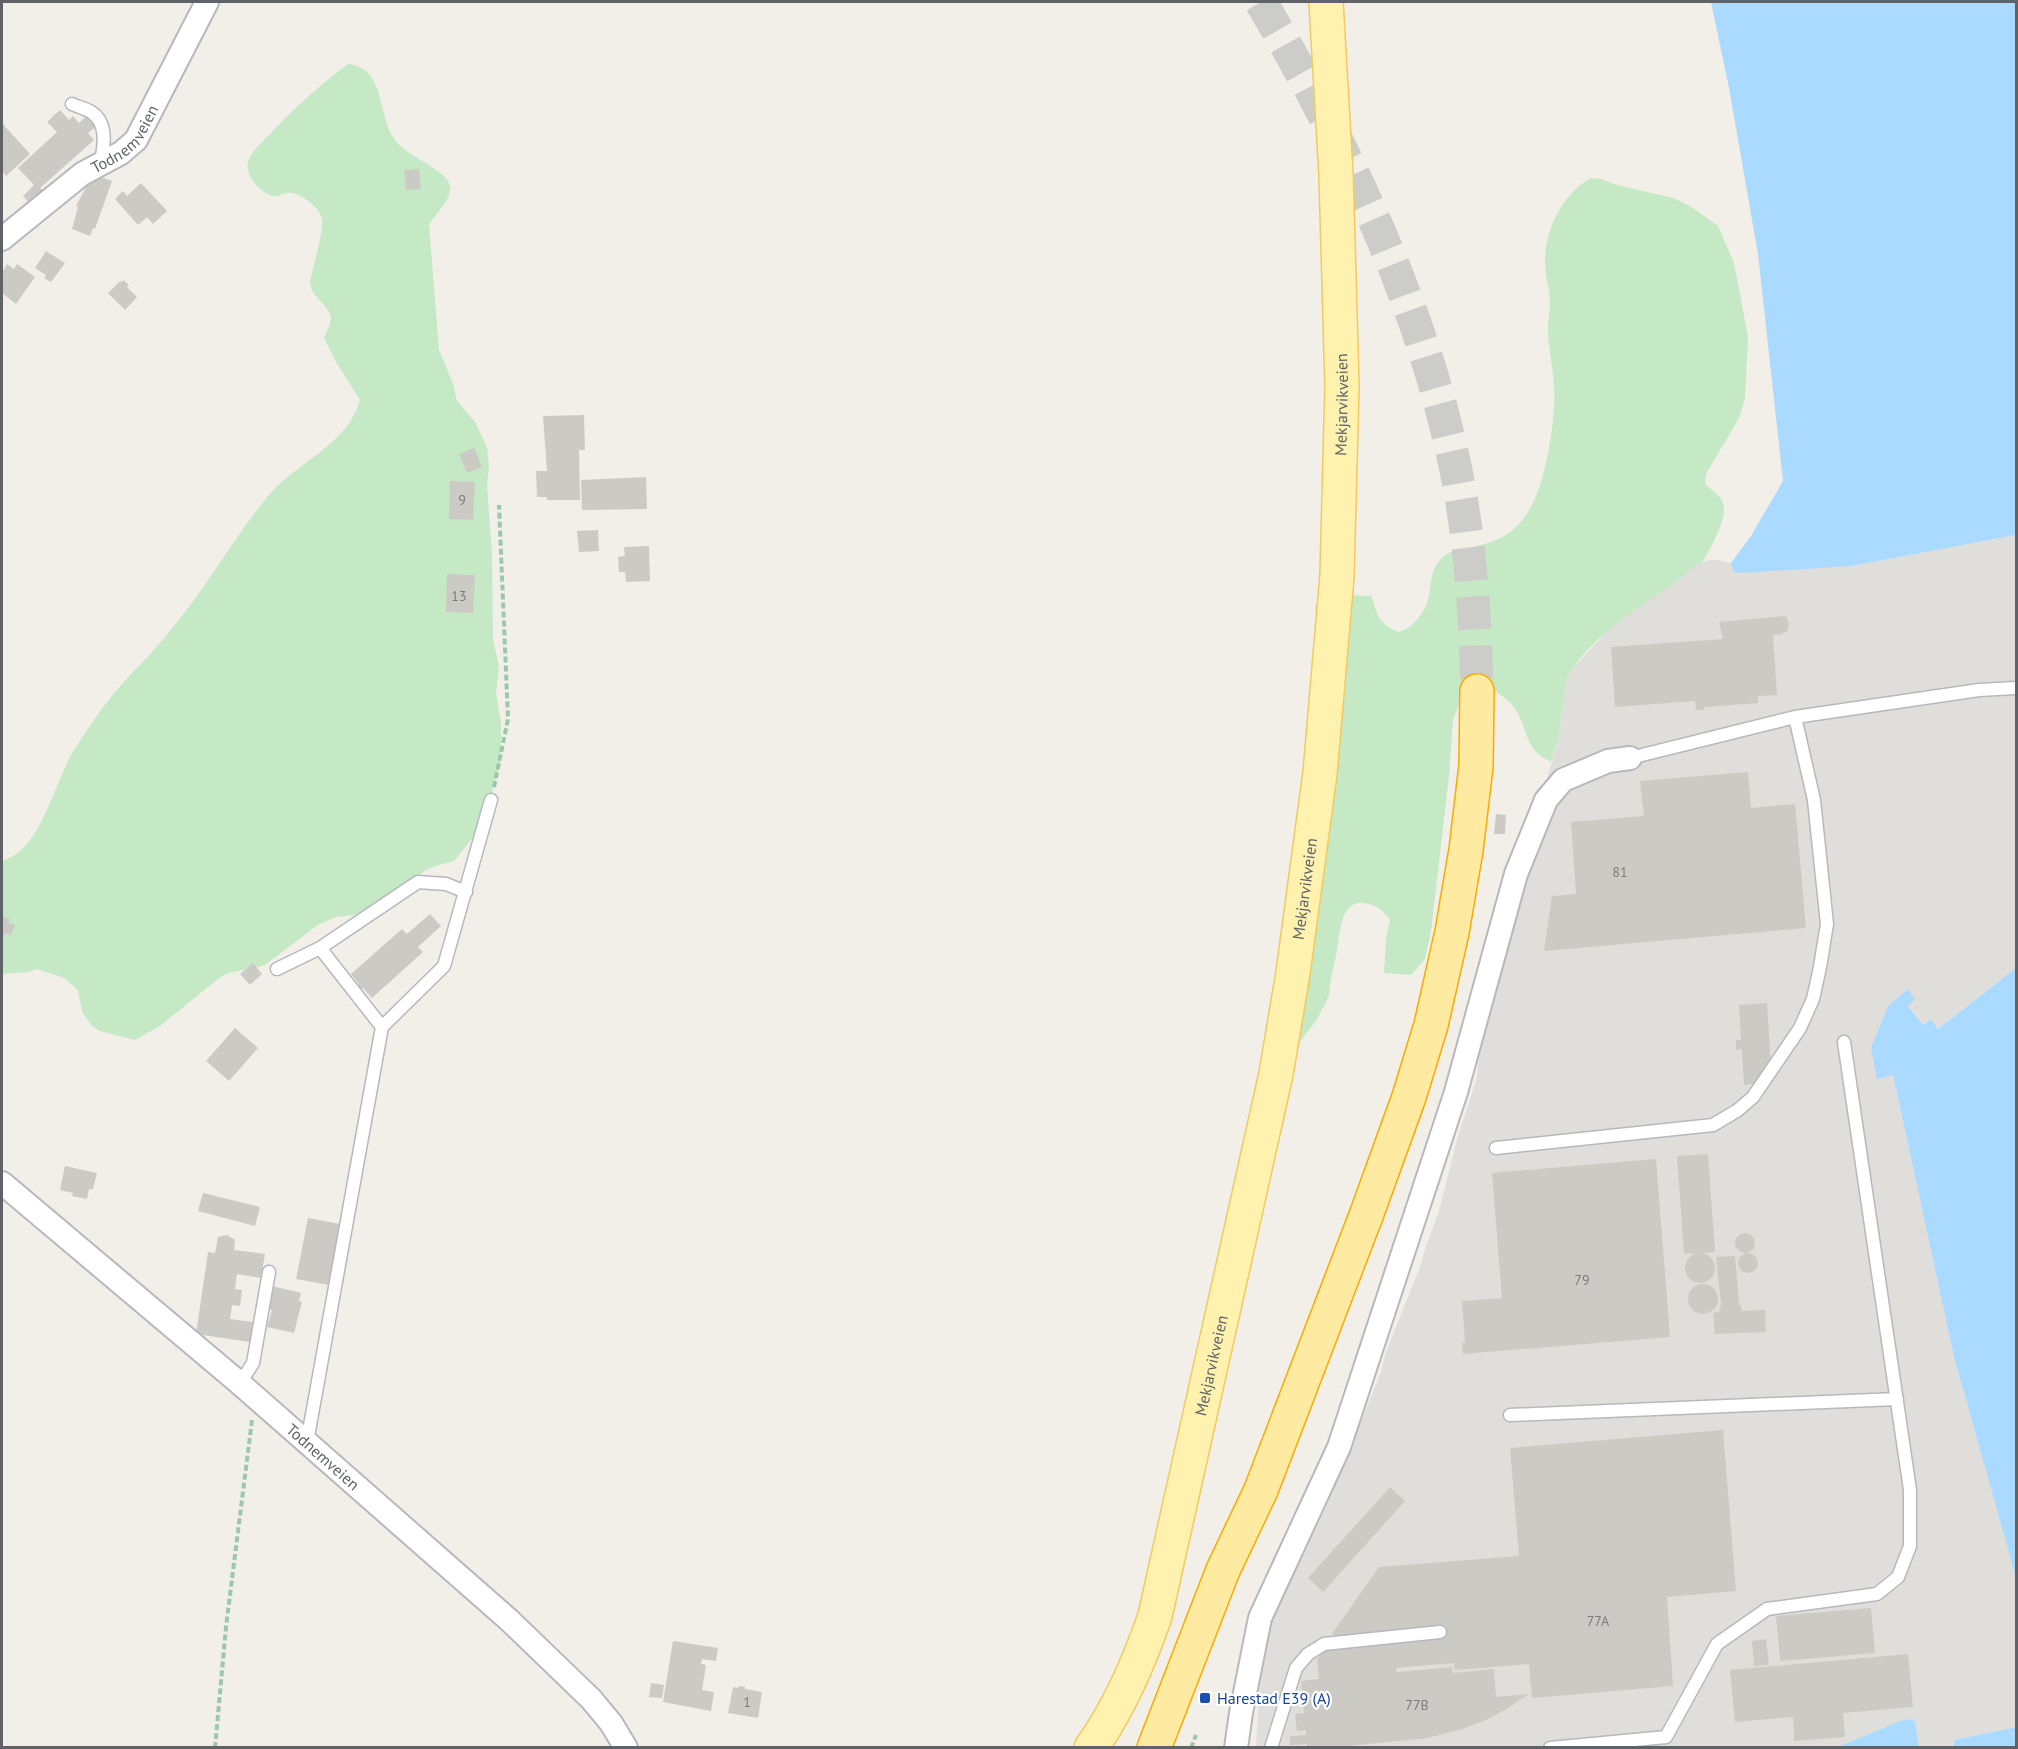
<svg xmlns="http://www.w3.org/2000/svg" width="2018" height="1749" font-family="'PT Sans',sans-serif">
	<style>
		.industrial { fill: #e0deda }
		.green { fill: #c5e8c5 }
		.water { fill: #aadaff }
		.building { fill: #cccac5 }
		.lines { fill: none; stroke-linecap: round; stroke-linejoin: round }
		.trunk-tunnel { stroke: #ccccc8; stroke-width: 33; stroke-dasharray: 33 16; stroke-linecap: butt }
		.service-casing { stroke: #b5b8bc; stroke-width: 15 }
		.minor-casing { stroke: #b5b8bc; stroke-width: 26 }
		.primary-casing { stroke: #f2c960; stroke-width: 36 }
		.trunk-casing { stroke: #f9ab00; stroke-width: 36 }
		.path { stroke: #9cc7a9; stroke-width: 4; stroke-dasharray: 6 3; stroke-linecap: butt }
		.service { stroke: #fff; stroke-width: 12 }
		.minor { stroke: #fff; stroke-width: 22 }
		.primary { stroke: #fff2af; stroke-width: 33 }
		.trunk { stroke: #feeaa1; stroke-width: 33 }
		.transit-dot { fill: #1a4fb4; stroke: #fff; stroke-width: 2 }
		.labels { text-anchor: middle; stroke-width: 4.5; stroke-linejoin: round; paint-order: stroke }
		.number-label { font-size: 14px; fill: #7a7d7f }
		.street-label { font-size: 16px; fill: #5f6368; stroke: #fff }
		.transit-label { font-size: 16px; fill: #164399; stroke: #fff; text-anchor: start }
	</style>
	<rect width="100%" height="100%" fill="#f1efe8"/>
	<path class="industrial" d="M2016,535V968L1938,1029L1931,1019L1923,1025L1908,1005L1915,999L1908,989L1893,1075L1954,1357L2016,1578V1727L1954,1740V1748L1919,1747L1915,1722L1900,1721L1837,1748H1256L1260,1679L1270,1624L1327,1505L1381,1372L1386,1352L1420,1267L1426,1246L1439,1211L1458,1136L1476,1081L1485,1017L1502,971L1532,862L1537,814L1558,740L1567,677L1572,669L1611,627L1649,599L1674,583L1694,565L1710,560H1719L1731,563L1852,566Z"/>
	<path class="green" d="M348,64C386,68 377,115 395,140C405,156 448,170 450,186C452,200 435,214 429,225L439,350L453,384L457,401L475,422L487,447L489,466L487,485L492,554L493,640L499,666L496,693L501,721V760L483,825L454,861L435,866L426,870L395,892L355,915L336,917L319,924L265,965L228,973L219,978L160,1026L135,1040L100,1031L92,1026L82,1012L78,990L64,978L37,969L28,972L2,974V861C41,851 54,782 74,750C87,730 101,709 116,691C132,672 150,656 165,637C203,593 231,542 267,497C296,462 347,446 360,400L336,362L324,338C326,332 331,324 331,319C330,304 310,298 310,281C313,267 324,230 322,218C319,207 299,191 287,193C280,194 277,198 270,195C257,190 243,172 249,159C253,150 263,141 270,134C294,108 320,85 348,64Z
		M1591,178L1601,179L1617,185L1673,198L1690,206L1718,226L1734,263L1748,337L1745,399L1739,418L1706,474L1705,484C1711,490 1719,494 1722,501C1730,516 1710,549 1702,563C1690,567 1683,577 1672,585C1633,611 1592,636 1567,677L1558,740L1551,762C1545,758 1537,755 1533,748C1524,735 1523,717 1512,705C1506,697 1494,691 1485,685L1470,688L1459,704L1453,720L1449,776L1431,931L1425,959L1411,975L1384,973L1386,938L1390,920C1384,911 1375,904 1364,903C1340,900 1340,934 1337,950C1334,966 1330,980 1329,996L1316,1021L1299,1043L1288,1042L1318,627L1315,606L1333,597L1342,595L1371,596C1379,617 1377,622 1398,632C1412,629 1424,614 1428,600C1432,584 1429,571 1442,558C1449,551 1457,550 1467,548C1498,542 1516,535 1532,505C1545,480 1552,437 1554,408C1556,384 1550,359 1548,335C1547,324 1550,314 1550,303C1550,290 1545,276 1545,262C1544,231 1563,193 1591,178Z"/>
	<path class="water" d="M1711,2H2016V535L1852,566L1740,573L1734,572L1731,563L1751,536L1783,481L1758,254L1729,88Z
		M2016,968V1578L1954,1357L1893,1075L1877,1079L1871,1048L1888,1006L1908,989L1915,999L1908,1006L1923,1025L1931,1019L1938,1029Z
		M1910,1719L1915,1722L1919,1747H1838L1900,1721Z
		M2016,1727V1747H1954V1740Z"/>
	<path class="building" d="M60,110L69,120L73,116L79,123L89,114L98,125L88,133L94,140L40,188L44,191L30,204L23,196L34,185L18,168L57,132L47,122Z
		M2,123L30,154L6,176L2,171Z
		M419,169L421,189L406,190L404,170Z
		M93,174L112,181L95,229L93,228L90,236L72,229L78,207L76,206Z
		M141,183L167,211L153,224L147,217L138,225L115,199L123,191L127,196Z
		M46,251L65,263L51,282L44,278L46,275L35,268Z
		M7,264L14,269L17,264L35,277L16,304L2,293V273Z
		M123,280L129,285L127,287L137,297L125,310L108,293L120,281L122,282Z
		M584,415L585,450H579L580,500H547V497H537L536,471H547L543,416Z
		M474,448L482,467L467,473L459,454Z
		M646,477L647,509L582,510L581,480Z
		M450,481L475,482L473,520L449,519Z
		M598,530L599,551L579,552L577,531Z
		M649,546L650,581L626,582L625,572H619L618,557L625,556L624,547Z
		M447,574L475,575L473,613L446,612Z
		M1786,616L1789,624L1787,632H1783V634L1773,635L1777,695L1758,696V703L1704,707V710H1696L1695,701L1615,707L1611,647L1723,639L1719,622Z
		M1748,772L1751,808L1795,804L1806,928L1544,951L1552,896L1576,894L1571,822L1644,816L1640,781Z
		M1496,814L1506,815L1505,834H1494Z
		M430,914L441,926L418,947L423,952L372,998L363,988L361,991L357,986L359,984L351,974L402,929L407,934Z
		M2,917L10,919L8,923L15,925L11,935L5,933L2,942Z
		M253,963L262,974L250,985L240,974Z
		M1767,1003L1772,1083L1754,1086V1084L1744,1085L1742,1049L1736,1050V1040H1741L1739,1005Z
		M235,1028L258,1048L229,1081L206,1061Z
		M1708,1154L1715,1252L1684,1254L1677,1156Z
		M1656,1159L1670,1337L1463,1354L1462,1343L1465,1342L1462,1301L1502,1298L1492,1173Z
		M65,1166L97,1173L93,1189H89L87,1199L72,1196L73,1193L60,1190Z
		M203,1193L260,1207L255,1226L198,1211Z
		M308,1218L340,1224L329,1285L296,1279Z
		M1735 1243a10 10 0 1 1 20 0a10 10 0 1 1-20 0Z
		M227,1235L235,1240L234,1250L265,1254L261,1278L237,1274L235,1289L242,1290L240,1306L232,1305L230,1319L253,1322L250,1342L196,1334L208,1252L215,1253L218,1237Z
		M1738 1263a10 10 0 1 1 20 0a10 10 0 1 1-20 0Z
		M1685 1268a15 15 0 1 1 30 0a15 15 0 1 1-30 0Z
		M1735,1256L1739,1302L1742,1311L1765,1310L1766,1332L1715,1334L1713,1313L1719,1312L1721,1304L1716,1257Z
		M1688 1299a15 15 0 1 1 30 0a15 15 0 1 1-30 0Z
		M272,1286L301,1293L299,1301L302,1302L294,1333L267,1327L272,1310L267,1309Z
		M1723,1430L1736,1591L1667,1597L1673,1686L1532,1698L1529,1664L1455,1670L1454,1663L1396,1668L1397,1672L1452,1667L1453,1673L1494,1669L1496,1697L1529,1694L1503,1711L1486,1720L1462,1729L1428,1738L1327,1748H1307V1744L1290,1745V1736L1306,1735V1730L1297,1731L1295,1714L1304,1713L1301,1681L1319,1679L1317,1659L1336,1636L1332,1634L1379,1567L1519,1556L1510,1448Z
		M1390,1487L1405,1501L1323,1592L1308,1578Z
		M1871,1608L1875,1653L1780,1661L1776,1616Z
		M1766,1639L1769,1665L1754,1666L1752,1641Z
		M673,1641L718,1648L716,1661L702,1659L701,1664L706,1665L702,1690L714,1692L711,1711L663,1702Z
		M1908,1654L1913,1707L1843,1713L1845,1737L1794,1741L1793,1717L1735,1722L1730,1670Z
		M651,1683L664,1685L662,1698L649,1697Z
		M739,1686L745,1687V1689L762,1692L758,1718L728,1713L733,1687L738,1688Z"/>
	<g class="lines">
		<path class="trunk-tunnel" d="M1261,2C1344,143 1416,291 1452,452C1470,530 1475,611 1477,691"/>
		<g class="service-casing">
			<path id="service" d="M72,104C78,107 85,108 91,112C108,122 104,146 101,162
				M1630,758L1795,717L1979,690L2016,688
				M320,948L382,1027
				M277,969L320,948L418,882L446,884L466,892
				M1496,1148L1713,1125L1738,1110L1753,1097L1800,1028L1813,999L1820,967L1827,924L1814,800L1795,717
				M237,1381L246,1374L253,1363L269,1272
				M1510,1415L1897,1399
				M307,1442L382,1027L444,966L491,800
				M1271,1748L1296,1668L1308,1654L1324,1644L1440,1632
				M1550,1748L1666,1737L1717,1644L1767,1609L1877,1594L1898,1577L1910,1546V1490L1844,1042"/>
		</g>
		<g class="minor-casing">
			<g id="minor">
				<path id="s1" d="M2,239L82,174L121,153L136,140L207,2"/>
				<path id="s2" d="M2,1183L237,1381L509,1620L591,1699L611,1723L626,1748"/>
				<path d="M1236,1748L1241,1713L1260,1618L1339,1447L1456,1092L1516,874L1546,800L1563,780L1608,761L1630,758"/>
			</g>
		</g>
		<g class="primary-casing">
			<g id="primary">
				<path id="s3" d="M1091,1748C1120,1707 1139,1663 1155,1616L1276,1074L1293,973L1320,773L1337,576L1342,386L1336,174L1326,2"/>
			</g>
		</g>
		<g class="trunk-casing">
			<path id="trunk" d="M1154,1748L1223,1570L1261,1490L1367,1213L1409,1097L1431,1025L1452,932L1466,850L1476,766L1477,691"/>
		</g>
		<path class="path" d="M494,787L508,719L499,505
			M215,1748L226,1627L252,1420
			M1191,1748L1196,1735"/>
		<use href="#service" class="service"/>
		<use href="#minor" class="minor"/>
		<use href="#primary" class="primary"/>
		<use href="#trunk" class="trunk"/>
	</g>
	<rect class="transit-dot" x="1199" y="1692" width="12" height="12" rx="3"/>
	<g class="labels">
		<g class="number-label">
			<text x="462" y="505">9</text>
			<text x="459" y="601">13</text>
			<text x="1620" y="877">81</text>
			<text x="1582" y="1285">79</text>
			<text x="1598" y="1626">77A</text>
			<text x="747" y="1707">1</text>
			<text x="1417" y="1710">77B</text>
		</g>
		<g class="street-label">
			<text dy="6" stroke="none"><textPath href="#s1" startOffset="160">Todnemveien</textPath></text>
			<text dy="6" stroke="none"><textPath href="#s3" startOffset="1376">Mekjarvikveien</textPath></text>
			<text dy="6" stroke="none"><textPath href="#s3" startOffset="890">Mekjarvikveien</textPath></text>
			<text dy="6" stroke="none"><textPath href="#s3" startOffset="404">Mekjarvikveien</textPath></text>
			<text dy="6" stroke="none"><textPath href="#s2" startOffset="422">Todnemveien</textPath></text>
		</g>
		<g class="transit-label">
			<text x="1217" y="1704">Harestad E39 (A)</text>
		</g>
	</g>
	<rect width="2018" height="1749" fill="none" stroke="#5f6368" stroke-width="6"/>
</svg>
